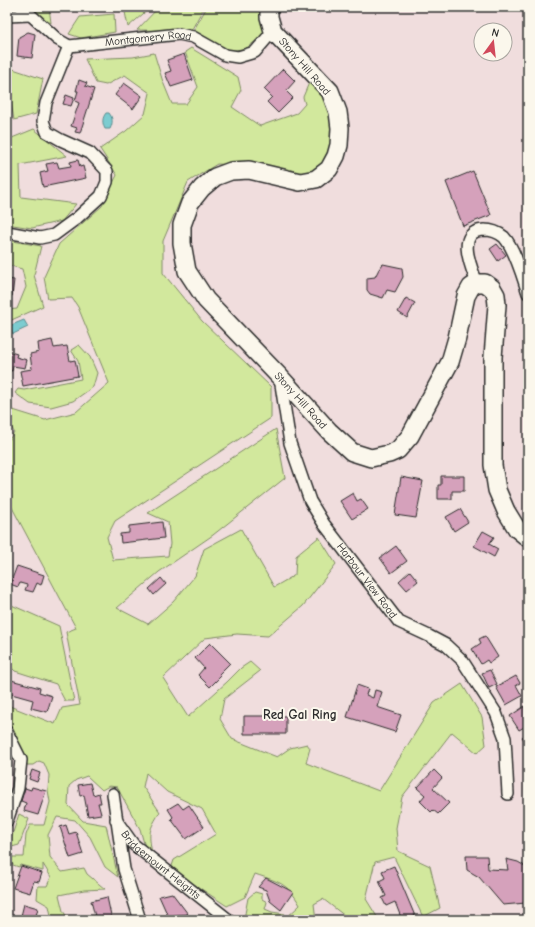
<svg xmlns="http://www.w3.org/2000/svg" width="535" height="927" font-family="'Comic Neue',sans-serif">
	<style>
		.green { fill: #d2e89d; stroke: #7e8a64 }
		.water { fill: #7bccd0; stroke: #5b8c8e }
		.building { fill: #d5a1bb; stroke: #2b2b2b }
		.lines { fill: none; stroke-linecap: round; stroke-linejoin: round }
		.street-casing { stroke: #2b2b2b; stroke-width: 14 }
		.primary-casing { stroke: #2b2b2b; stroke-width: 20 }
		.street { stroke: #fbf7ec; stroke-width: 11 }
		.primary { stroke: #fbf7ec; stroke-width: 17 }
		.labels { text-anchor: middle; stroke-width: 4; stroke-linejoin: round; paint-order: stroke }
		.street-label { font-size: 11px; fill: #2b2b2b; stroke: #fbf7ec }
		.quarter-label { font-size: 13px; font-weight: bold; fill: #2b2b2b; stroke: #fbf7ec }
	</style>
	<rect width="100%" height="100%" fill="#f0dddd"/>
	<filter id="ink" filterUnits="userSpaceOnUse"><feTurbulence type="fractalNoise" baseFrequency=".025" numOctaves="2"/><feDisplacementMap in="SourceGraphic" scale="8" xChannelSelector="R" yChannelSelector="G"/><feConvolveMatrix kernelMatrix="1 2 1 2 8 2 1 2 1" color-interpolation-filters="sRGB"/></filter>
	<g filter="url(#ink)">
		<path class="green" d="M27,7H49L51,23L35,15Z
			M124,7H151L128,27Z
			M159,7H204L191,31L137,30Z
			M207,7H264L265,33L247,48L230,51L192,33Z
			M114,14L115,32L81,38L69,34L80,17Z
			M191,48L238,77L241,90L232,107L260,126L297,113L305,104L303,97L311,78L329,106L334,139L319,169L299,174L266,167L217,164L188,182L163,241V273L202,321L271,387V418L115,521L107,537L113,560L168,556L170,544L168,522L148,513L276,429L285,478L213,535L159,572L117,608L148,624L173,602L195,576L204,549L241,529L274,587L295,575L296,556L319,537L336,564L303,606L268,636L237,634L205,638L163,678L188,717L227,682L241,668L250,662L260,671L224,699L220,719L232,739L277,757L290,748L307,744L310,748L306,763L379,791L434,703L462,684L482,717L486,745L477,753L452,732L402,797L396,828L398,851L430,866L440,908L423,917L394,857L375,862L366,899L379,920H350L323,899L314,904L316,920H284L300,905C287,882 278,882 255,874L245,897L227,906L171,869L174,860L216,834L202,809L167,792L146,773L143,787L160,812C149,830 148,832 152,853L145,847L140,829L117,787L109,786L102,790L87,776L76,780L69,786L68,805L83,821L106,825L118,877L105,867L90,837L75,820L57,817L48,835L50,857L62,872L84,868L87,874L105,889L84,890L59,895L63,911L69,920H52L49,906L37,899L38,886H47L51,877L43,864V871L20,865L19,867L10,864L7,873V857H24L26,835L30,825H44L50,802L48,790L49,775L44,763L39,761L33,765H27L23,751L7,725V705L55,724L62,708L80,705L66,632L76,628L7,498V443L14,432L7,419V405L13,410L45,420L76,412L109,383L78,307L72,298L48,299L44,277L59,244L102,206L117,175L100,149L126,131L145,114L150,93L125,75L106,85L96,83L85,59L133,57L154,53L163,82L172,104H186L198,87L185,52Z
			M7,67L43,79L36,114L14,120L10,97L7,96Z
			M34,129L67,156L20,165L21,197L76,204L62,221L32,228L7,224V140Z
			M7,240L41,246L34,275L43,306L7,322V310L17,309L26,287L22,269L7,265Z
			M79,345L90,357L97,373L93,387L73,401L51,407L30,404L15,393L18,389L24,390L81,379L78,361L71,350Z
			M7,603L59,626L74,701H65L56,684L15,671L7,663Z
			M19,814L29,819L19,845L8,848Z
			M255,892L262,894V899L267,902L265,909L272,912L285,914L281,920L244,919L248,898Z"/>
		<path class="water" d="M106,113H109C113,118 113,123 110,129H105C102,123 102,118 106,113Z
			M24,320L28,327L13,334L9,326Z"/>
		<path class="building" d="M64,7H89L64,11Z
			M28,32L35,34L32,58L17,56L19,37Z
			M184,54L193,80L171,87L165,73L171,71L167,60Z
			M283,69L295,81L286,91L293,98L278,113L267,102L272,97L264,89Z
			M79,80L87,83L85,86L94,89L80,133L75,132L77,128L71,126L79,103L75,101L78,91H76Z
			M124,83L142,96L133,109L115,95Z
			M66,95L74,98L71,106L63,104Z
			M78,160L80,167L83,166L86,178L43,187L40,173L48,171L46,164L57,162L59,168L71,166L70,162Z
			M473,171L491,215L463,226L446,182Z
			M497,244L506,255L498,261L490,249Z
			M383,264L402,268L403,277L395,292L387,290L383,298L370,294L367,290V278L375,277L379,269Z
			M7,279L14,280L12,296H7Z
			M406,298L415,303L407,318L398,312Z
			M52,340L54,348L67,346L70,361L75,360L78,376L23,386L20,371L32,369L30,354L39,352L38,343Z
			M7,351L17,354L16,357L27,360L25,368L13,366L12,371L7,370Z
			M441,476H464V491H452V499H438V485H441Z
			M401,477L423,481L416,518L395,515Z
			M353,493L357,501L361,499L368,509L352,519L340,501Z
			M460,509L468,522L454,531L446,517Z
			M162,522L164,538L121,543L120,534L129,533V526Z
			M483,531L494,537L489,544L498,549L494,557L474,546Z
			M396,546L407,561L391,573L380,558Z
			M17,566L44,575L41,585L37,583L33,592L25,590L27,585L20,583L18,587L10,584Z
			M410,571L418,581L407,590L399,581Z
			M161,578L166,584L154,595L149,589Z
			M485,636L498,657L489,663L487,660L481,664L472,649L481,643L479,639Z
			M210,643L230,663L219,674L221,676L210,687L198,675L204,668L195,658Z
			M490,670L497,684L489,688L482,673Z
			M516,676L520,683L516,685L522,696L506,705L496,687Z
			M11,680L40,688L39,692L52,696L47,712L31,708L33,700L8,693Z
			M357,685L368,689L366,695L373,698L375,690L382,692L377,707L401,715L395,732L347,717Z
			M528,704V725L519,730L510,716Z
			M244,716H286V734H244Z
			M528,733V745L522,737Z
			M32,770L40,773L37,782L29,779Z
			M434,770L442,778L433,788L449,803L438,814L433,810L431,812L420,801L425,795L417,788Z
			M90,783L93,795L99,793L101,803H98L101,814L88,816L84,795L80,796L78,785Z
			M32,787L46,791L38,815L24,811L26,803L21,801L25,788L31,790Z
			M178,803L183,809L189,805L204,827L186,839L171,819L173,817L168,809Z
			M66,825L69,834L76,832L83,854L70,858L60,827Z
			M466,856H487L488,869L508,870L506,859L518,862L528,868V895L526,903L503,905L479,877L467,870Z
			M21,866L42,873L39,882L34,881L30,893L13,888Z
			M394,866L415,916L405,920H402L395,902L386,906L382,898L386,896L379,881L385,878L382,871Z
			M266,878L293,892L281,910L270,901L266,890L258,887Z
			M172,893L188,914L168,916L159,896Z
			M107,897L112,920H96L91,901Z
			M24,904L38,908L35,920L21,916Z"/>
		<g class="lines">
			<g class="street-casing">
				<g id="street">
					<path id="s1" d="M22,7L57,39L69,46L179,34L193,37L225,55L238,57L255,52L273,31"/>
					<path d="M7,16L30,15"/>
					<path d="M7,232L40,238L54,235L77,218L101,196L107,182V171L90,153L61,140L47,132L43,121L46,103L69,46"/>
					<path d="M477,283C471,267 455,231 484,230C492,230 498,232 504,237C515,249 523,278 528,293"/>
					<path id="s2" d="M280,378L290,443L310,501L324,524L399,622L429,636L446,645L462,660L496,713L505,738L508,794"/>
					<path d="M7,732L21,760L18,788L7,821"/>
					<path d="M113,794L124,869L140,920"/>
					<path id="s3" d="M116,820L133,844L229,920"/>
				</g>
			</g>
			<g class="primary-casing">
				<g id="primary">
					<path id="s4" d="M269,7V17L273,31L330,91L338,112L340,128L339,145L336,156L329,169L316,179L300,182L249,170L231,171L215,177L202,188L190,203L182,225V243L187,271L206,300L280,377L329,431L352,452L371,458L389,454L398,450L410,436L450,362L457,338L466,296L471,287L477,283H485L492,288L496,295L497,305L493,357V465L497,490L506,511L517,529L528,538"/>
				</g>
			</g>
			<use href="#street" class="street"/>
			<use href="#primary" class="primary"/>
		</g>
	</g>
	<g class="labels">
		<g class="street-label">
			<text dy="4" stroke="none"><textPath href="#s1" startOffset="141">Montgomery Road</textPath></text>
			<text transform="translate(305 66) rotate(49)" y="4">Stony Hill Road</text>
			<text dy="4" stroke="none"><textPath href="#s4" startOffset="588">Stony Hill Road</textPath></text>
			<text dy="4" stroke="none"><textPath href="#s2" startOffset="225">Harbour View Road</textPath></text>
			<text dy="4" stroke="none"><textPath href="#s3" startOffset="64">Bridgemount Heights</textPath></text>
		</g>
		<g class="quarter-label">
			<text x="300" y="719">Red Gal Ring</text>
		</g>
	</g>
	<rect width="535" height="927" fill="none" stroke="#fbf7ec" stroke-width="24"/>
	<rect x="12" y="12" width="511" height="903" fill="none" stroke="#2b2b2b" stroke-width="1.5" filter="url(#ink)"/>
	<g transform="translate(493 42) rotate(15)"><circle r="19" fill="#fbf7ec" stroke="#a8a59f"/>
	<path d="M0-3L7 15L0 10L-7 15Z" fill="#d1495b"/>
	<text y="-6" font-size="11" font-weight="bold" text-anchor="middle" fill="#2b2b2b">N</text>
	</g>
</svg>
